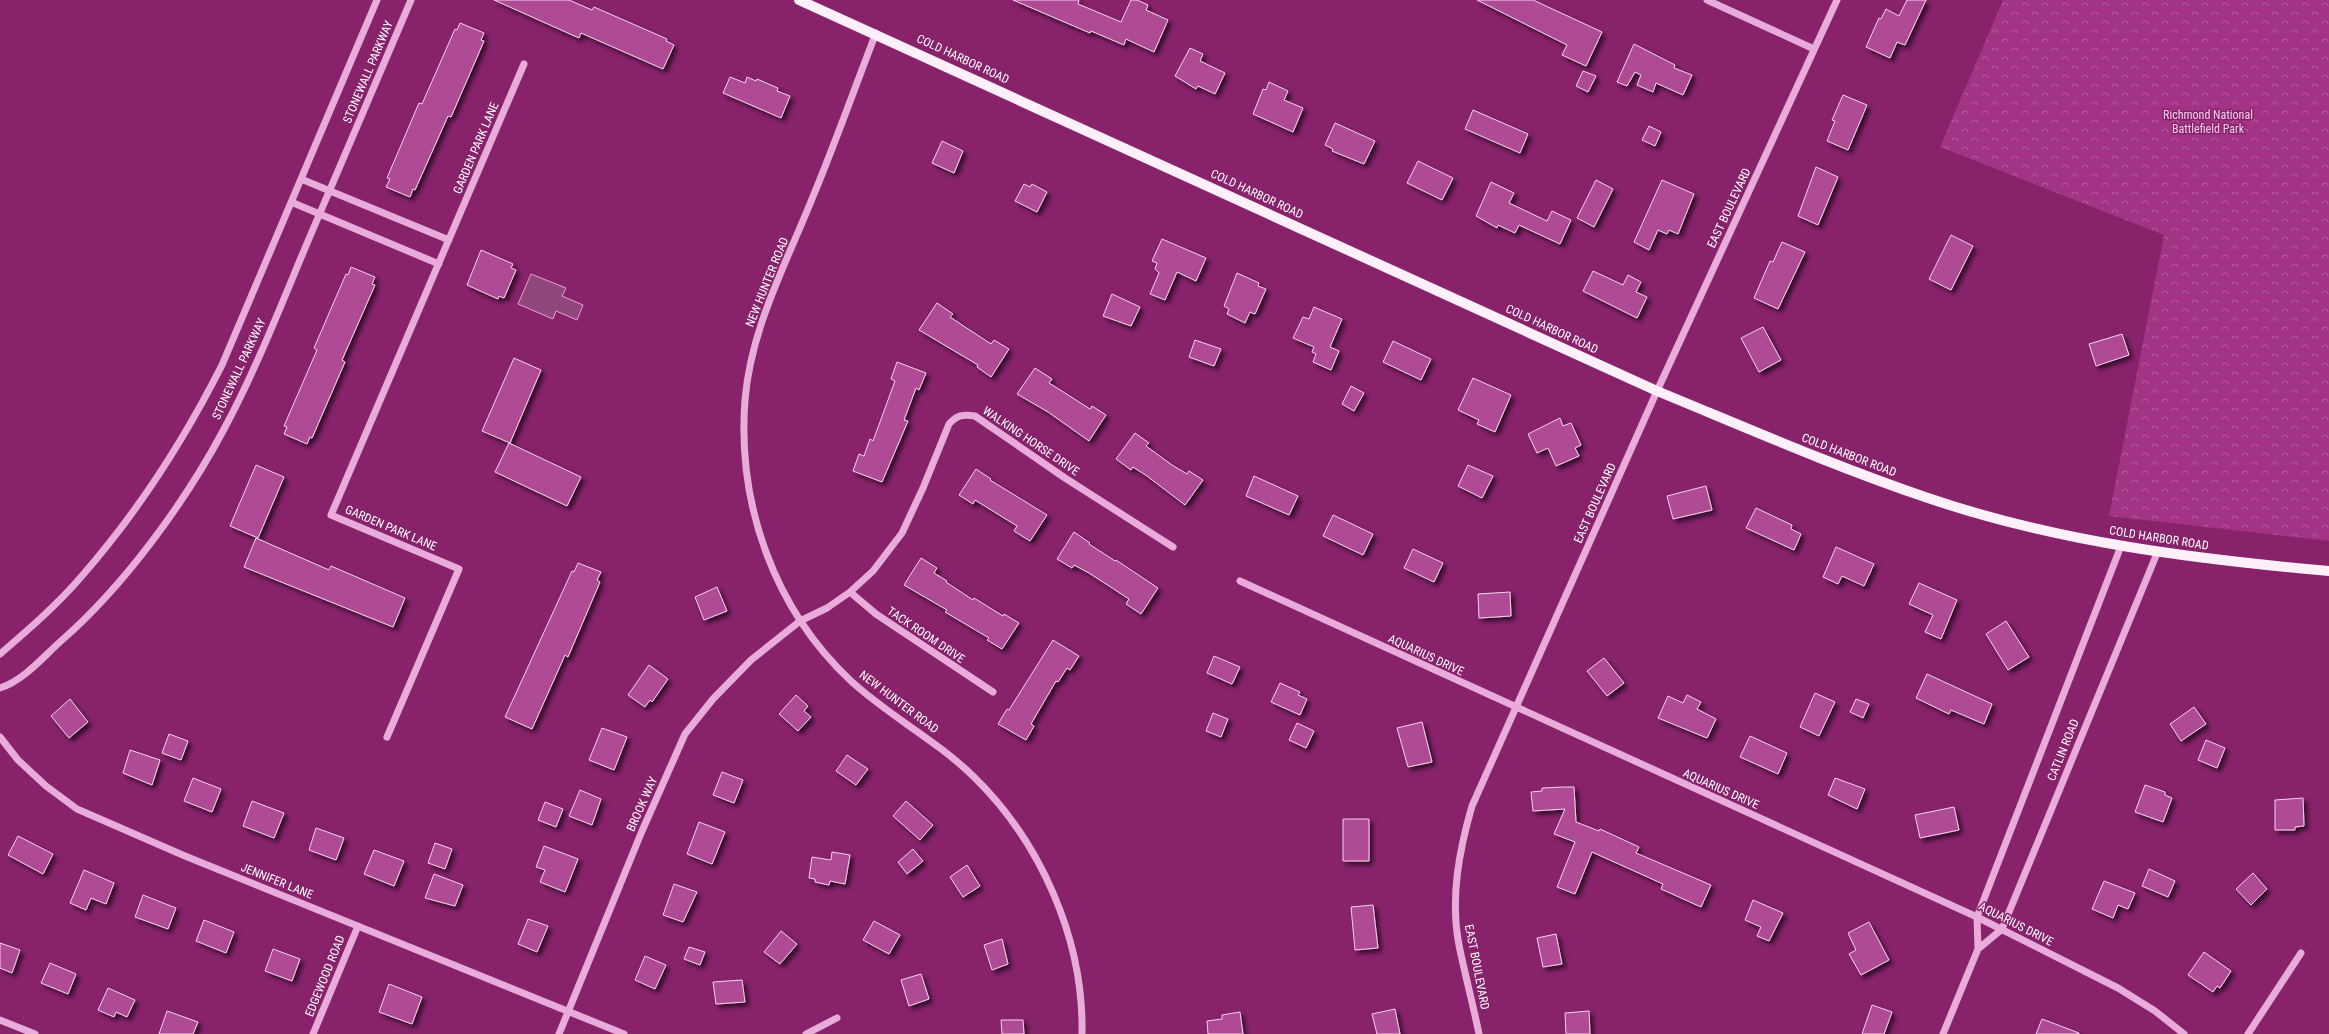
<svg xmlns="http://www.w3.org/2000/svg" width="2329" height="1034" font-family="'Roboto Condensed',sans-serif">
	<style>
		.park { fill: url(#park-crowns) }
		.water { fill: #90477c; stroke: #eba0d8 }
		.building { fill: #af4b95; stroke: #f7d0ed; filter: url(#shadow) }
		.lines { fill: none; stroke-linecap: round; stroke-linejoin: round }
		.minor { stroke: #e9acda; stroke-width: 7 }
		.major { stroke: #feeff9; stroke-width: 10 }
		.labels { text-anchor: middle; stroke-width: 3; stroke-linejoin: round; paint-order: stroke }
		.street-label { font-size: 12px; fill: #fff; stroke: #87226b }
		.park-label { font-size: 12px; fill: #f7d0ed; stroke: #87226b }
	</style>
	<defs>
		<pattern id="park-crowns" width="20" height="18" patternUnits="userSpaceOnUse"><rect width="20" height="18" fill="#a33385"/><path d="M2 6a3 3 0 1 1 6 0M12 15a3 3 0 1 1 6 0" fill="none" stroke="#b55c9d"/></pattern>
		<filter id="shadow"><feDropShadow dx="3.5" dy="3.5" stdDeviation="2" flood-color="#0009"/></filter>
	</defs>
	<rect width="100%" height="100%" fill="#87226b"/>
	<path class="park" d="M2003,0H2329V541L2109,516L2164,235L1940,147Z"/>
	<path class="water" d="M531,274L566,288L562,296L583,305L577,320L556,311L553,319L518,304Z"/>
	<path class="building" d="M494,0H569L592,10L594,7L667,39L666,41L674,45L663,69L581,33L579,38Z
		M1013,0H1079L1078,4L1121,22L1131,0H1137L1148,5L1146,10L1168,20L1154,52L1126,39L1124,45L1091,31L1090,33Z
		M1477,0H1533L1602,32L1586,66L1562,55L1567,45Z
		M1907,0H1926L1905,45L1897,42L1890,58L1866,47L1879,18L1881,19L1886,9L1899,16Z
		M460,23L484,33L481,40L484,41L451,117L448,116L415,190L413,189L410,197L386,187L390,179L387,178L419,103L422,104L455,29L457,30Z
		M1634,44L1675,65L1674,68L1692,75L1683,95L1656,83L1653,92L1637,85L1641,75L1635,72L1627,86L1617,82Z
		M1190,48L1203,54L1200,61L1225,73L1215,94L1198,86L1196,89L1175,76Z
		M1583,71L1596,76L1588,92L1576,86Z
		M730,77L745,83L747,77L756,81L757,79L778,88L777,91L790,96L781,118L723,93Z
		M1269,82L1288,91L1284,100L1303,108L1293,132L1253,114L1263,89L1266,90Z
		M1843,95L1867,105L1848,150L1827,141L1835,121L1832,120Z
		M1473,110L1528,134L1520,153L1465,129Z
		M1335,123L1375,141L1364,164L1332,151L1333,149L1325,145Z
		M1649,126L1661,132L1655,146L1642,140Z
		M942,141L963,151L954,173L932,163Z
		M1418,161L1453,178L1442,200L1407,183Z
		M1816,167L1838,177L1818,225L1798,216Z
		M1596,180L1613,189L1594,227L1577,218Z
		M1662,180L1694,194L1678,234L1669,230L1667,234L1658,230L1649,250L1634,242Z
		M1491,182L1514,193L1509,203L1547,221L1552,211L1571,220L1560,244L1519,225L1515,233L1498,225L1497,228L1476,216Z
		M1024,184L1030,187L1032,184L1047,192L1037,212L1015,201Z
		M1951,235L1973,246L1951,290L1929,279Z
		M1162,239L1206,258L1196,281L1177,272L1165,300L1150,294L1159,273L1155,269L1157,263L1152,261Z
		M1782,242L1805,252L1778,309L1754,298L1770,261L1773,262Z
		M481,250L513,264L511,268L516,270L504,298L499,296L498,299L467,285Z
		M351,267L375,277L372,284L375,285L342,360L345,362L312,438L310,437L307,444L284,434L287,427L284,426L317,350L314,348L346,274L348,275Z
		M1593,271L1623,285L1628,275L1641,282L1636,292L1647,297L1637,318L1583,291Z
		M1237,273L1259,283L1258,286L1266,289L1255,314L1250,312L1245,323L1227,314L1229,309L1224,306Z
		M1112,294L1140,307L1131,326L1103,316Z
		M937,303L953,314L950,317L991,344L994,340L1009,349L991,377L977,367L978,365L919,330Z
		M1314,307L1342,319L1330,347L1339,351L1331,370L1313,362L1316,354L1312,352L1314,347L1293,338L1303,317L1309,319Z
		M1763,327L1781,360L1759,372L1741,338Z
		M2122,334L2129,355L2096,366L2089,344Z
		M1195,340L1221,349L1214,366L1189,357Z
		M1393,341L1431,359L1421,380L1383,362Z
		M514,358L541,370L510,443L482,431Z
		M897,362L926,373L919,390L916,388L904,420L908,421L882,482L853,471L859,454L864,456L870,439L873,441L895,381L891,379Z
		M1035,368L1052,379L1049,383L1065,393L1090,409L1092,406L1106,415L1089,441L1048,412L1017,394Z
		M1473,378L1511,395L1495,432L1477,424L1479,420L1458,410Z
		M1351,386L1364,393L1354,411L1342,404Z
		M1560,418L1563,426L1571,423L1581,445L1575,448L1579,456L1556,466L1548,448L1537,453L1528,434Z
		M1135,433L1149,443L1146,446L1172,465L1187,474L1189,471L1203,480L1185,505L1147,476L1133,467L1131,470L1116,459Z
		M509,443L581,477L567,506L495,472Z
		M256,465L284,477L258,538L230,526Z
		M1468,465L1493,476L1482,498L1458,486Z
		M976,469L991,479L990,480L1047,515L1030,541L1014,531L1017,526L975,500L973,504L959,495Z
		M1254,476L1298,496L1289,515L1246,496Z
		M1706,486L1712,510L1673,519L1667,496Z
		M1756,508L1792,525L1791,529L1801,534L1794,550L1746,528Z
		M1333,515L1373,534L1363,555L1323,536Z
		M1074,532L1090,543L1089,544L1115,561L1116,560L1158,588L1141,614L1126,604L1129,599L1089,573L1074,565L1072,568L1057,559Z
		M256,538L329,570L331,566L405,598L393,627L244,567Z
		M1836,547L1874,564L1864,586L1842,576L1838,584L1823,577Z
		M1413,549L1443,563L1434,582L1404,568Z
		M921,558L937,568L934,573L947,581L946,582L973,600L974,598L1003,616L1004,614L1019,623L1002,649L987,640L989,638L945,612L947,610L904,585Z
		M578,563L601,572L597,580L600,582L568,657L565,655L532,729L505,717L572,571L574,572Z
		M1919,583L1957,600L1941,639L1925,632L1933,615L1909,604Z
		M717,587L727,611L704,620L695,597Z
		M1510,592L1511,616L1479,618L1478,594Z
		M2006,621L2029,657L2008,670L1986,634Z
		M1053,640L1079,656L1070,670L1067,668L1058,682L1056,681L1031,724L1034,726L1026,740L998,724L1007,709L1009,710Z
		M1214,656L1240,667L1232,684L1207,673Z
		M1604,658L1624,683L1607,696L1587,671Z
		M649,665L668,679L652,702L650,700L645,707L628,695Z
		M1927,674L1992,704L1984,724L1951,710L1949,714L1916,698Z
		M1280,683L1300,692L1298,695L1307,699L1300,715L1271,702Z
		M1815,693L1835,702L1819,736L1800,727Z
		M796,695L808,706L804,711L811,717L798,731L779,714Z
		M1687,695L1701,702L1697,709L1716,719L1707,738L1658,718L1668,696L1683,703Z
		M70,699L88,722L69,738L51,716Z
		M1856,699L1869,704L1863,718L1850,712Z
		M2194,707L2206,724L2181,741L2170,724Z
		M1213,713L1228,719L1221,737L1206,731Z
		M1422,722L1432,762L1408,767L1397,728Z
		M1297,723L1314,731L1306,748L1289,740Z
		M602,728L627,737L614,770L589,760Z
		M169,734L188,741L181,760L162,753Z
		M1750,736L1787,753L1778,774L1740,757Z
		M2206,740L2225,748L2217,768L2198,760Z
		M130,750L160,760L152,785L123,773Z
		M847,755L868,769L856,785L836,771Z
		M722,772L743,780L734,803L713,795Z
		M193,778L221,789L212,812L184,801Z
		M1835,778L1865,789L1857,809L1828,795Z
		M2145,785L2165,792V795L2172,798L2163,822L2135,812Z
		M1564,787H1574L1576,822L1599,831L1600,829L1639,847L1636,853L1711,885L1701,907L1661,889L1663,884L1592,852L1575,894L1557,887L1575,842L1554,834L1565,809L1533,811L1531,792L1542,791V788Z
		M580,790L601,799L592,825L569,816Z
		M2303,798L2304,826L2295,827V830H2275V800Z
		M252,801L284,813L274,838L243,826Z
		M906,801L933,825L920,840L893,816Z
		M545,802L563,809L556,827L538,820Z
		M1954,807L1959,830L1920,838L1915,815Z
		M1343,819H1369V861H1343Z
		M699,822L725,832L712,864L687,854Z
		M316,828L344,838L336,860L309,850Z
		M18,836L53,854L43,874L8,855Z
		M435,843L452,849L445,869L428,863Z
		M544,846L578,859L565,892L540,882L545,870L536,867Z
		M913,849L923,861L907,874L898,862Z
		M374,850L404,861L394,886L364,874Z
		M832,852L850,855L845,884L830,881L829,885L815,882V879L809,878L812,857L831,860Z
		M967,865L980,886L963,897L950,877Z
		M2149,869L2175,881L2168,897L2142,886Z
		M84,870L114,883L106,904L91,898L86,910L70,903Z
		M2253,873L2267,889L2251,905L2236,889Z
		M434,874L463,885L455,906L425,898Z
		M2104,881L2135,893L2128,909L2118,905L2113,918L2092,909Z
		M674,884L697,892L683,922L663,915Z
		M143,895L176,908L168,929L135,917Z
		M1753,900L1783,913L1769,941L1757,936L1761,927L1745,920Z
		M1373,905L1378,948L1355,950L1351,907Z
		M528,919L548,926L537,952L518,944Z
		M204,920L234,932L226,953L196,941Z
		M874,921L900,935L889,954L863,940Z
		M1869,922L1889,960L1861,975L1849,954L1856,950L1848,933Z
		M781,931L797,944L780,964L764,952Z
		M1556,934L1562,964L1543,967L1537,938Z
		M1002,939L1008,964L992,970L984,945Z
		M0,943L20,950L12,973L0,968Z
		M689,947L705,952L700,965L684,959Z
		M273,949L300,959L292,981L265,971Z
		M2204,952L2231,971L2220,988L2217,986L2213,992L2188,975Z
		M645,956L666,965L655,989L635,980Z
		M50,963L76,974L68,994L41,983Z
		M921,974L929,999L909,1006L901,980Z
		M742,980L745,1002L716,1004L713,982Z
		M389,984L422,997L412,1024L379,1012Z
		M108,988L135,1000L127,1017L116,1012L114,1017L98,1010Z
		M1872,1005L1892,1012L1884,1034H1862Z
		M1395,1009L1400,1034H1377L1372,1014Z
		M167,1011L198,1022L193,1034H159Z
		M1589,1011L1590,1034H1566L1565,1013Z
		M1240,1012L1243,1034H1208L1207,1021L1222,1019V1015Z
		M2042,1019L2079,1033V1034H2036Z
		M1001,1020H1023L1024,1034H1002Z"/>
	<g class="lines">
		<path class="minor" d="M1707,0L1814,49
			M876,33C855,87 836,141 814,194C787,262 751,327 745,400C737,504 774,609 851,681C889,716 936,740 973,776C1041,842 1084,940 1082,1034
			M301,179L449,240
			M291,202L439,264
			M1240,581L1977,917L2118,988L2155,1011L2184,1034
			M850,592L876,614L993,692
			M0,654C28,630 57,605 81,577C138,512 183,442 222,365L377,0
			M0,688C24,680 42,658 61,641C123,587 184,504 223,431C256,370 281,305 308,241C342,160 377,80 411,0
			M0,737L18,760L46,786L77,809L185,856L624,1034
			M387,737L459,569L331,515L524,64
			M1978,949L2002,929L2158,551
			M0,1020L35,1034
			M313,1034L358,926
			M559,1034L642,831L685,734L713,699L751,660L800,621L827,608L850,592L873,571L902,533L923,488L949,424C957,415 963,414 975,416L1065,478L1173,547
			M806,1034L837,1018
			M1479,1034C1473,1004 1465,975 1459,945C1450,898 1459,851 1472,806L1657,391L1837,0
			M1943,1034L1978,949L1977,917L2121,546
			M2248,1034L2301,953"/>
		<path class="major" d="M799,0L1657,391C1747,428 1836,467 1928,498C2057,542 2194,559 2329,571"/>
	</g>
	<g class="labels">
		<g class="street-label">
			<text transform="translate(963 59) rotate(25)" y="4">COLD HARBOR ROAD</text>
			<text transform="translate(368 72) rotate(-67)" y="4">STONEWALL PARKWAY</text>
			<text transform="translate(476 148) rotate(-67)" y="4">GARDEN PARK LANE</text>
			<text transform="translate(1257 194) rotate(25)" y="4">COLD HARBOR ROAD</text>
			<text transform="translate(1729 208) rotate(-65)" y="4">EAST BOULEVARD</text>
			<text transform="translate(767 282) rotate(-68)" y="4">NEW HUNTER ROAD</text>
			<text transform="translate(1552 329) rotate(25)" y="4">COLD HARBOR ROAD</text>
			<text transform="translate(239 369) rotate(-65)" y="4">STONEWALL PARKWAY</text>
			<text transform="translate(1031 441) rotate(34)" y="4">WALKING HORSE DRIVE</text>
			<text transform="translate(1849 455) rotate(21)" y="4">COLD HARBOR ROAD</text>
			<text transform="translate(1595 503) rotate(-66)" y="4">EAST BOULEVARD</text>
			<text transform="translate(391 528) rotate(23)" y="4">GARDEN PARK LANE</text>
			<text transform="translate(2159 538) rotate(9)" y="4">COLD HARBOR ROAD</text>
			<text transform="translate(926 635) rotate(34)" y="4">TACK ROOM DRIVE</text>
			<text transform="translate(1426 655) rotate(25)" y="4">AQUARIUS DRIVE</text>
			<text transform="translate(899 702) rotate(37)" y="4">NEW HUNTER ROAD</text>
			<text transform="translate(2063 750) rotate(-68)" y="4">CATLIN ROAD</text>
			<text transform="translate(1721 789) rotate(24)" y="4">AQUARIUS DRIVE</text>
			<text transform="translate(642 804) rotate(-66)" y="4">BROOK WAY</text>
			<text transform="translate(277 881) rotate(22)" y="4">JENNIFER LANE</text>
			<text transform="translate(2016 924) rotate(27)" y="4">AQUARIUS DRIVE</text>
			<text transform="translate(1477 967) rotate(79)" y="4">EAST BOULEVARD</text>
			<text transform="translate(325 976) rotate(-68)" y="4">EDGEWOOD ROAD</text>
		</g>
		<g class="park-label">
			<text x="2208" y="119">Richmond National<tspan x="2208" dy="14">Battlefield Park</tspan></text>
		</g>
	</g>
</svg>
